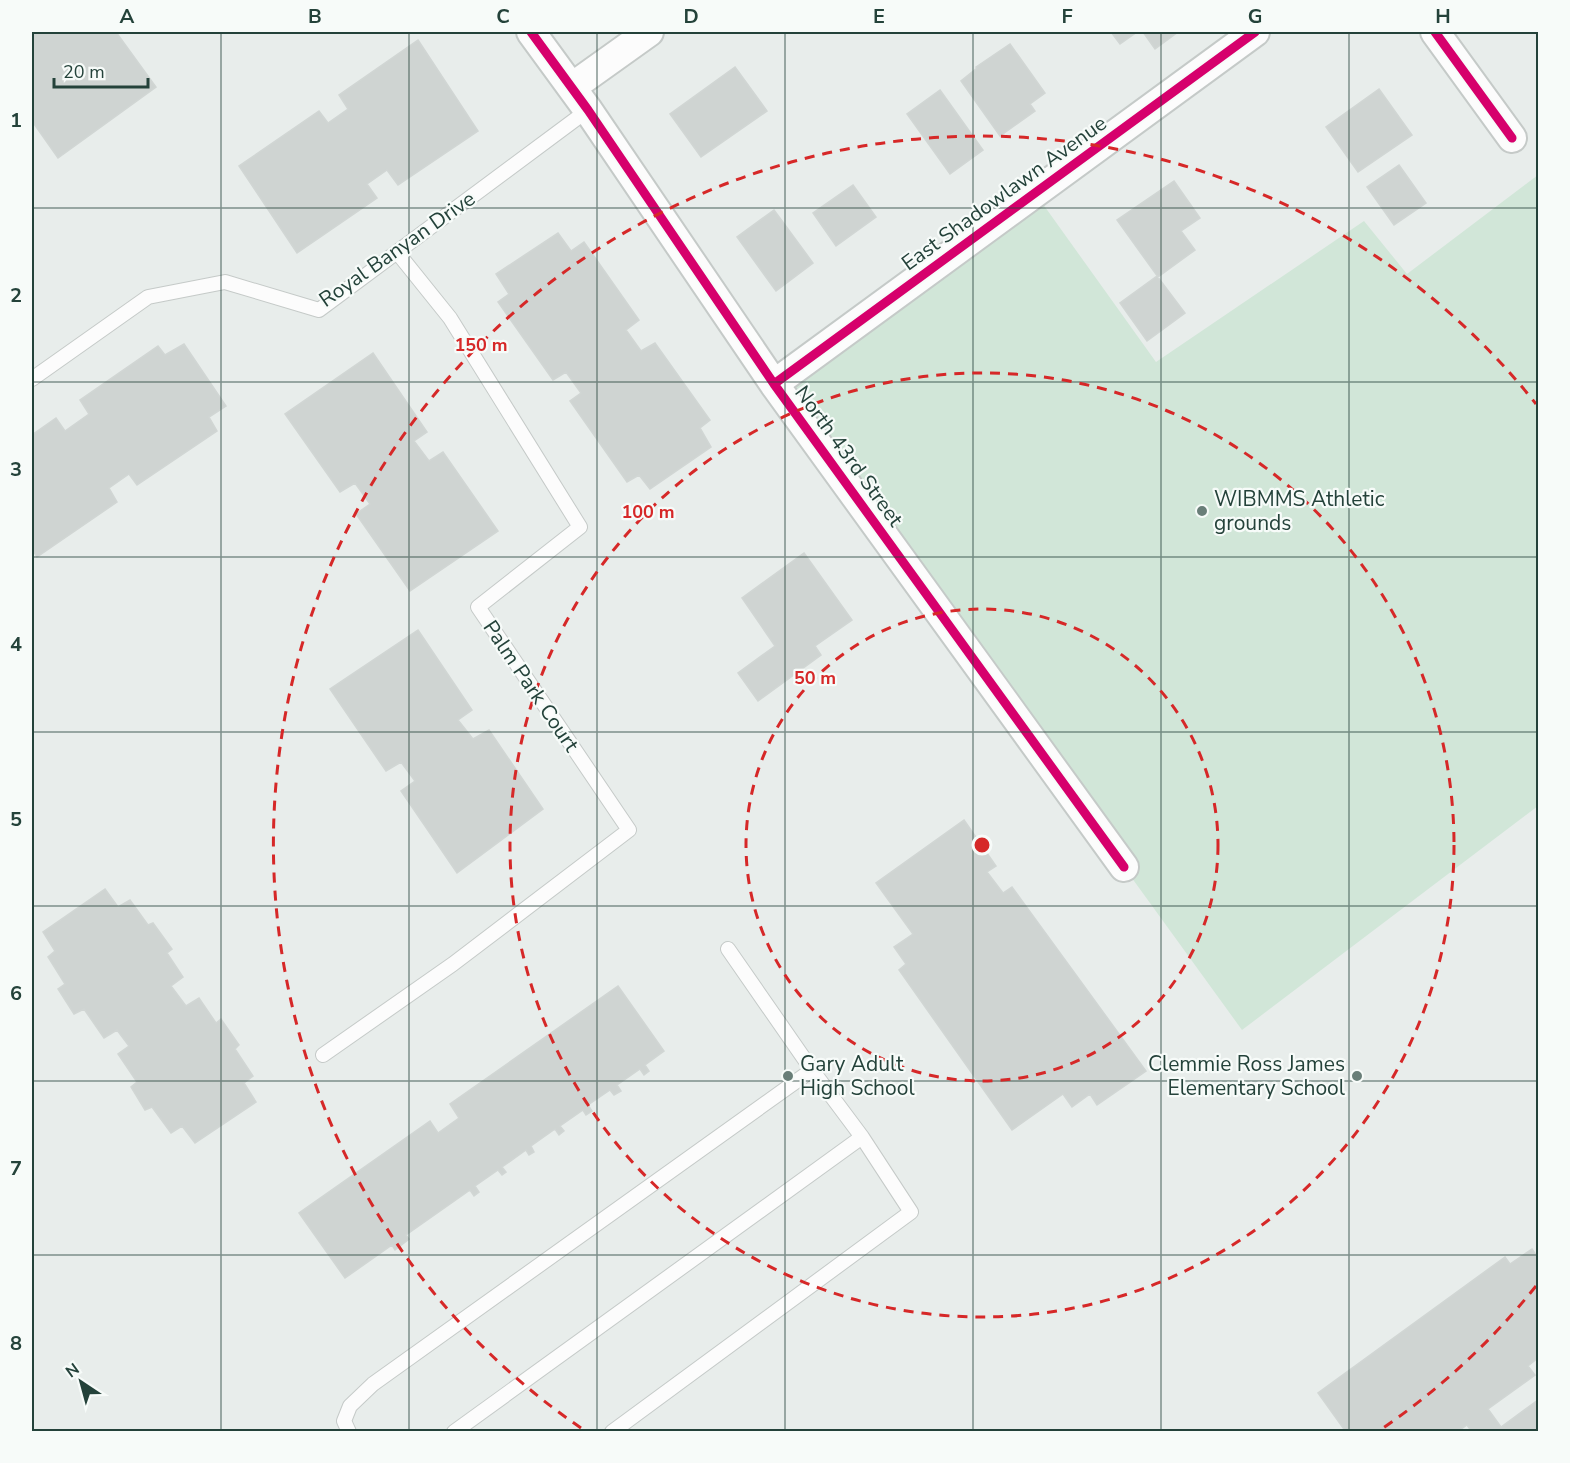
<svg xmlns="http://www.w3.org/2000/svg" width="1570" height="1463" font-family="'Nunito Sans',sans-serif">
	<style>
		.green { fill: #d1e6d8 }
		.building { fill: #cfd4d2; stroke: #d1d6d4; stroke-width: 1.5 }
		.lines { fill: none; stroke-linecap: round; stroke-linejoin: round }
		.service-casing { stroke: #c5cac8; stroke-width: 16 }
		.minor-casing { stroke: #c5cac8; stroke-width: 32 }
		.service { stroke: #fcfcfc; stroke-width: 14 }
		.minor { stroke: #fcfcfc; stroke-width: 28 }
		.cycleway-casing { stroke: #f7fbf9; stroke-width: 13 }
		.cycleway { stroke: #d6006c; stroke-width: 9 }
		.grid { fill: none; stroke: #24423a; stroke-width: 1.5; stroke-opacity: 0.55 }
		.ring { fill: none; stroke: #d62828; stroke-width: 3; stroke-dasharray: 10 8 }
		.poi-dot { fill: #697e78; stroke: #f7fbf9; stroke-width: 2 }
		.labels { text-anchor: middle; stroke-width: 4.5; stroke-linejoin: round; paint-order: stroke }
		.street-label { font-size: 21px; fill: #24423a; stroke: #f7fbf9 }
		.poi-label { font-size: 21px; fill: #24423a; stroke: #f7fbf9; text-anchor: start }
		.centre { fill: #d62828; stroke: #f7fbf9; stroke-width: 3 }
		.ring-label { font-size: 18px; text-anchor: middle; font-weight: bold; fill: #d62828; stroke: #f7fbf9; stroke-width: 4.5; stroke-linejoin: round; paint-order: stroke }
		.neatline { fill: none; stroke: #24423a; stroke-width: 2 }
		.grid-label { font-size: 20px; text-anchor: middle; font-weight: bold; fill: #24423a }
	</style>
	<rect width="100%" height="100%" fill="#e8edeb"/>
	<path class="green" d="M1538,175V806L1242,1030L774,384L1035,193L1156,362L1364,221L1407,274Z"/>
	<path class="building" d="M32,32H116L156,87L58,158L32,121Z
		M1111,32H1137L1120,44Z
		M1143,32H1178L1155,49Z
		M418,40L478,131L398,185L387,170L367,184L377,198L297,253L239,166L319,111L328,123L348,109L339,95Z
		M1010,44L1045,93L1030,104L1035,111L1000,136L961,81L977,68L976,67Z
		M735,67L767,111L701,157L670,114Z
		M1379,89L1412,135L1358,172L1326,127Z
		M940,90L983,150L950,174L907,114Z
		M1399,165L1426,203L1394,225L1367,187Z
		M1174,181L1200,218L1181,231L1195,250L1158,277L1117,220Z
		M853,185L876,217L836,246L813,213Z
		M774,210L813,263L776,291L737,237Z
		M558,233L571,251L584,242L639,320L626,330L641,351L655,343L710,420L700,428L711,447L650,489L639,475L627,482L570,401L581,393L566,372L553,380L498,302L509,294L496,274Z
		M1157,276L1185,313L1147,341L1120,303Z
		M184,344L226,406L209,417L217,431L137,485L129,474L109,488L117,502L37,557L32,549V435L56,418L65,431L89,414L80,400L158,346L165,355Z
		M373,353L427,432L414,441L429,461L443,452L498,531L410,591L356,514L370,504L355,483L340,492L285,414Z
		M804,553L852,620L815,646L821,655L758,701L738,673L775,646L742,598Z
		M418,630L472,710L458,720L473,739L489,730L543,809L457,873L401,791L415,781L401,762L386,771L330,689Z
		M964,820L996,866L987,872L1003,893L1012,887L1146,1071L1097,1105L1090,1094L1072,1107L1063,1094L1012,1130L899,970L906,964L894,947L913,934L876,883Z
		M105,889L118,907L130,900L148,925L153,923L172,949L167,953L183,977L171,986L186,1006L199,998L216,1023L221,1019L239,1045L235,1049L253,1076L244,1083L256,1102L195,1143L182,1126L171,1133L152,1107L145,1110L131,1087L137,1082L118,1054L129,1046L117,1030L104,1038L84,1009L74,1014L58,989L65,984L48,957L55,951L43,932Z
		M618,986L664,1051L645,1065L649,1071L644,1075L640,1069L617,1085L621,1091L614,1095L610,1090L588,1105L592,1111L586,1115L583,1110L560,1126L564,1131L559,1135L555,1129L531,1146L534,1152L529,1155L526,1150L502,1167L506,1172L502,1175L498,1170L475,1186L479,1192L474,1196L470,1190L406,1235L409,1239L395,1250L392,1245L345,1278L299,1213L430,1121L438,1133L459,1118L450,1104Z
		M1532,1249L1538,1258V1358L1528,1366L1535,1375L1488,1409L1501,1427L1538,1400V1432H1472L1467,1425L1457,1432H1346L1318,1393L1505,1257L1510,1264Z"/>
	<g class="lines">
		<g class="service-casing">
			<path id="service" d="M32,379L148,297L225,282L319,310L588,110
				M728,949L812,1070
				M323,1055L453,964L629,830L478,607L580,527L450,318L397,252
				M349,1432L344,1421L350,1406L373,1384L812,1070L862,1137L911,1212L612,1432
				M454,1432L862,1137"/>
		</g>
		<g class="minor-casing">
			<path id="minor" d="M531,32L588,110L774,384L1124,867
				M1435,32L1512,138
				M572,87L649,32
				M774,384L1255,32"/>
		</g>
		<use href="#service" class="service"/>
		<use href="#minor" class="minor"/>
		<g class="cycleway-casing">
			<path id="cycleway" d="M531,32L588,110L774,384L1124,867
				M1435,32L1512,138
				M774,384L1255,32"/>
		</g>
		<use href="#cycleway" class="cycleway"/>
	</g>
	<path class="grid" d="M221,32V1432M409,32V1432M597,32V1432M785,32V1432M973,32V1432M1161,32V1432M1349,32V1432M32,208H1538M32,382H1538M32,557H1538M32,732H1538M32,906H1538M32,1081H1538M32,1255H1538"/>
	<g class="ring">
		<circle cx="982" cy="845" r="236"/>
		<circle cx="982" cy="845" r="472"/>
		<path d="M1536 1286A708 708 0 0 1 1383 1428M581 1428A708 708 0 1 1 1536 404"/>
	</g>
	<g class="poi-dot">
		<circle cx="1202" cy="511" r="6"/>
		<circle cx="788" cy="1076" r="6"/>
		<circle cx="1357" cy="1076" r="6"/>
	</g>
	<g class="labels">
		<g class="street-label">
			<text transform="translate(1004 193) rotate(-36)" y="7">East Shadowlawn Avenue</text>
			<text transform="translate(397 249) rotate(-35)" y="7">Royal Banyan Drive</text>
			<text transform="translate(849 456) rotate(54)" y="7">North 43rd Street</text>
			<text transform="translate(531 686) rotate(56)" y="7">Palm Park Court</text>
		</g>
		<g class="poi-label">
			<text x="1214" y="506">WIBMMS Athletic<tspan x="1214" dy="24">grounds</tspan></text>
			<text x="800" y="1071">Gary Adult<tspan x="800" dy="24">High School</tspan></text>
			<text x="1345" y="1071" text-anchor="end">Clemmie Ross James<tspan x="1345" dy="24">Elementary School</tspan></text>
		</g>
	</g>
	<circle cx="982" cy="845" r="9" class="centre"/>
	<g class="ring-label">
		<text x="481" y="351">150 m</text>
		<text x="648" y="518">100 m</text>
		<text x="815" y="684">50 m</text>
	</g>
	<rect width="1570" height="1463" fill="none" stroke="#f7fbf9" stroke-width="66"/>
	<g transform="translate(81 1382) rotate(324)" stroke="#f7fbf9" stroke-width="4.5" paint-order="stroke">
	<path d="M0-4.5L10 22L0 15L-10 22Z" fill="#24423a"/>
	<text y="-9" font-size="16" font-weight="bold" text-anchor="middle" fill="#24423a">N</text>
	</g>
	<path d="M54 78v9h94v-9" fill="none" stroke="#24423a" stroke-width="3"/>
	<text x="63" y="78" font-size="18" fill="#24423a" stroke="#f7fbf9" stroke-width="4.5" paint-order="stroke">20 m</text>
	<rect x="33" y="33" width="1504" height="1397" class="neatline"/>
	<g class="grid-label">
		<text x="127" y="23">A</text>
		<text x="315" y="23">B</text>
		<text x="503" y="23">C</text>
		<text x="691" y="23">D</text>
		<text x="879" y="23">E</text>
		<text x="1067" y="23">F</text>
		<text x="1255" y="23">G</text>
		<text x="1443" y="23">H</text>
		<text x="16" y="127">1</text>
		<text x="16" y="302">2</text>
		<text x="16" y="476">3</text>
		<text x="16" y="651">4</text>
		<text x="16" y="826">5</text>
		<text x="16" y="1000">6</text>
		<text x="16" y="1175">7</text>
		<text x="16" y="1350">8</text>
	</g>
</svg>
